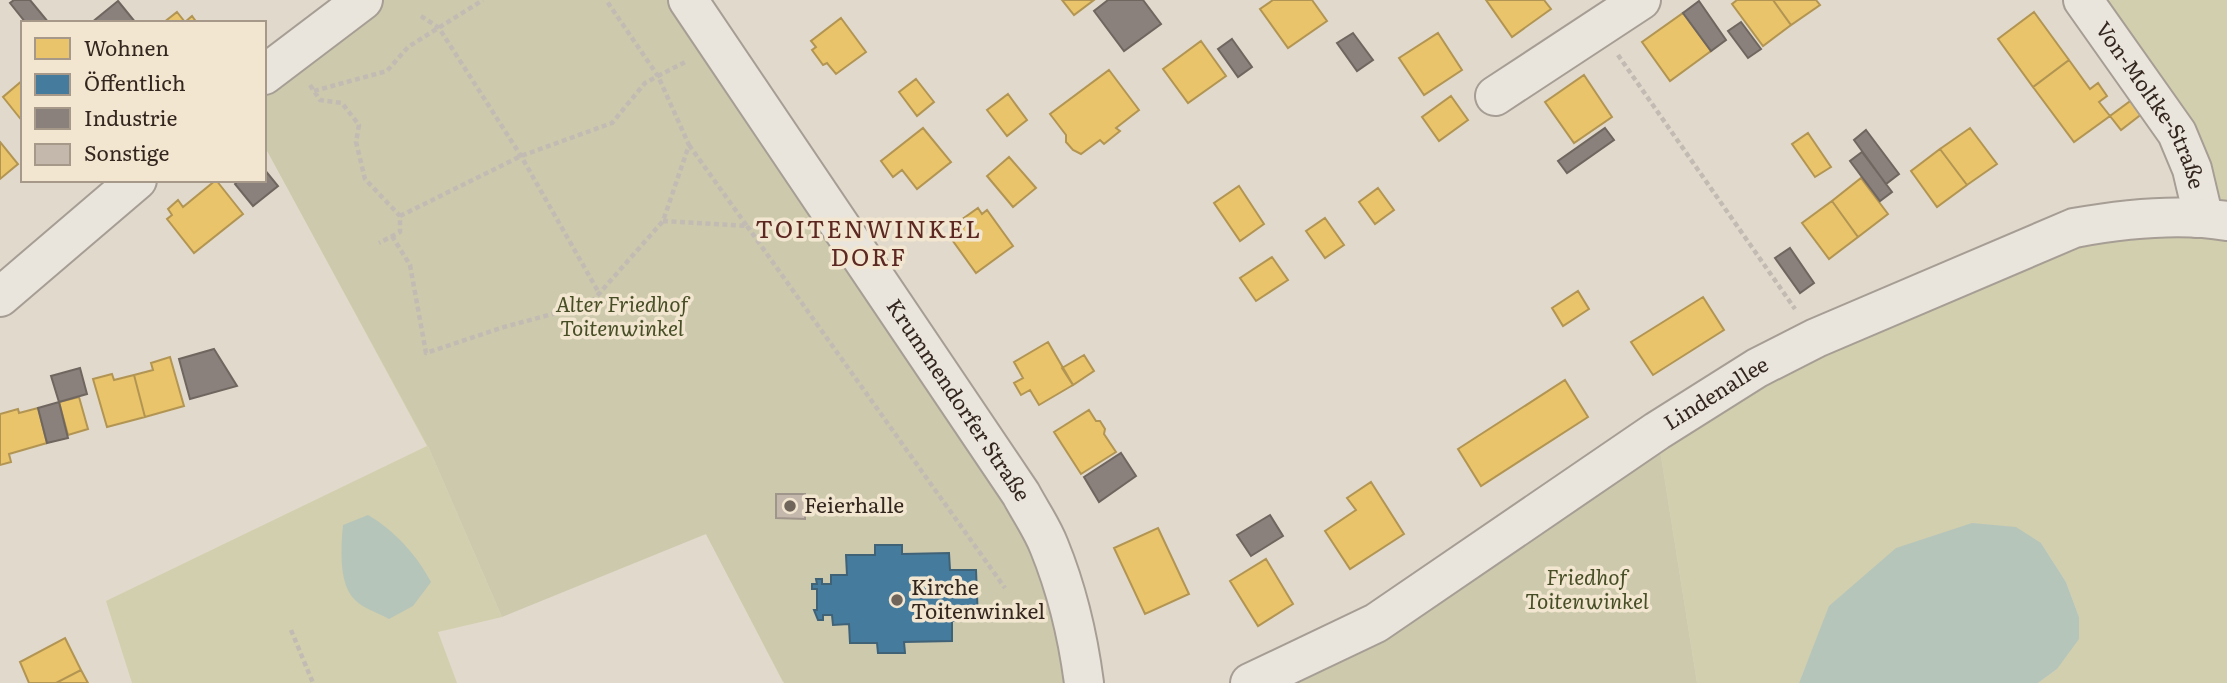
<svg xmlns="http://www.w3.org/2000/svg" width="2227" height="683" font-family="Literata,serif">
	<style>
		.green { fill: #d2cfae }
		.cemetery { fill: #ccc9ad }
		.water { fill: #b6c5ba }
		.homes { fill: #e9c46a; stroke: #b29553; stroke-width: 2 }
		.public { fill: #457b9d; stroke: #406277; stroke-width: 2 }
		.industry { fill: #8a817c; stroke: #706660; stroke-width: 2 }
		.building { fill: #c4b7ac; stroke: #a0958b; stroke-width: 2 }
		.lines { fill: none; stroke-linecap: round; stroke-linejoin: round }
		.minor-casing { stroke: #a69e95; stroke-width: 42 }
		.path { stroke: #c2bbb3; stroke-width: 4.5; stroke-dasharray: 5 3.5; stroke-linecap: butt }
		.minor { stroke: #e9e4dc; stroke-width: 38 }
		.poi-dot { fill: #70655b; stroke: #f2e6d0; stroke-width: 2.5 }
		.labels { text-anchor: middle; stroke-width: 7; stroke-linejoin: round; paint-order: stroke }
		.street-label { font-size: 21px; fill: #33261e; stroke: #f2e6d0 }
		.park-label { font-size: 21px; font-style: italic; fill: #474e26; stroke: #f2e6d0 }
		.poi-label { font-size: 21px; fill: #33261e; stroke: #f2e6d0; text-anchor: start }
		.quarter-label { font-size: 24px; letter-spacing: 2px; fill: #5c2821; stroke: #f2e6d0 }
	</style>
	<rect width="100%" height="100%" fill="#e1d9cb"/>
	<path class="green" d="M2083,0H2227V208L2201,207Z
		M264,145L806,548L783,682L706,534L428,446L502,617L438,632L457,683H132L106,601L427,446Z
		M2227,221V683H2038L2057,669L2079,617L2066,582L2041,543L1830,606L1799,683H1697L1657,431L2074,228Z"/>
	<path class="cemetery" d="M363,0H688L1021,494L1084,683H784L706,534L502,617L428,446L264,145V75Z
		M1657,431L1697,683H1250Z"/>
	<path class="water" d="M368,515C394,530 417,555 431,582L413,606L389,619C379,613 362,608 355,600C338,584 341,546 343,525Z
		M1972,523L2016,527L2041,543L2066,582L2079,617V639L2057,669L2038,683H1799L1829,606L1896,548Z"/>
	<path class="homes" d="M1062,0H1094L1074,15Z
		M1273,0H1312L1327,21L1288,48L1260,9Z
		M1486,0H1544L1551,9L1512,37Z
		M1737,0H1773L1791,25L1763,46L1732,4Z
		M1773,0H1816L1820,5L1791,25Z
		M177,12L185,22L192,16L197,23H163Z
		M2034,12L2069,60L2033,87L1998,39Z
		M1683,13L1711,51L1670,81L1642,42Z
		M841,18L866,52L836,74L827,63L823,65L812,50L816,47L811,41Z
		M1438,33L1462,70L1424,95L1399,58Z
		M1201,41L1226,76L1188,103L1163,69Z
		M2069,60L2090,89L2098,83L2107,96L2099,102L2110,116L2074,142L2033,87Z
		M1109,70L1139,110L1116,128L1120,131L1104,144L1100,140L1081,154L1073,150L1066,142V135L1050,114Z
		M1584,75L1612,117L1574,143L1545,102Z
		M916,79L934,102L917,116L899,92Z
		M23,80V122L3,97Z
		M1008,94L1027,120L1007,136L987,110Z
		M1451,96L1468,120L1439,141L1422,117Z
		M2133,99L2143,113L2121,130L2110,116Z
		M923,128L951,162L917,189L902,170L893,177L881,161Z
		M1970,128L1997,164L1967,185L1940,149Z
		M1808,133L1831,167L1815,177L1792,144Z
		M0,142L18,164L0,179Z
		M1940,149L1967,185L1937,207L1911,171Z
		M1009,157L1036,188L1013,207L987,176Z
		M1861,178L1888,214L1858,237L1832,201Z
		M216,180L243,214L194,253L167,219L172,215L168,209L178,200L183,207Z
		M1239,186L1264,224L1240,241L1214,203Z
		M1378,188L1394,210L1375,224L1359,202Z
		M1832,201L1858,237L1829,259L1802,223Z
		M978,208L982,214L987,210L1013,246L976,273L950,237L965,226L961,220Z
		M1325,218L1344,245L1325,258L1306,231Z
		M1272,257L1288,280L1256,301L1240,278Z
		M1578,291L1589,309L1563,326L1552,308Z
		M1703,297L1724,330L1653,375L1631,342Z
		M1048,342L1073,385L1039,405L1030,390L1021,395L1014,383L1023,378L1014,362Z
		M1084,355L1094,371L1073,385L1062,368Z
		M170,357L184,406L145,417L134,375L153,370L151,363Z
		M112,374L114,380L134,375L145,417L107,427L93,379Z
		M1565,380L1588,417L1481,486L1458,449Z
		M79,397L88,429L68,435L59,402Z
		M38,408L47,443L9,454L11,462L0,465V414L18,409L19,413Z
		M1089,410L1096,421H1100L1105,429L1104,434L1116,452L1081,474L1054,432Z
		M1371,482L1404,534L1350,569L1325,531L1356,510L1347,498Z
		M1158,528L1189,594L1145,614L1114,548Z
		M1266,559L1293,604L1258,626L1230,581Z
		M65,638L81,670L56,683H29L20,662Z
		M81,670L88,683H56Z"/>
	<path class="public" d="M875,545H902V554L949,553L950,570H976L978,620L952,621V641L904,642L905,653H878L877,643H850L849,624L833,625L832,615H823V620H818L814,610H817V589H812V584H817L816,579H822V584H831V575H847L846,555H875Z"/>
	<path class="industry" d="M14,0H30L49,23H26L10,3Z
		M1108,0H1143L1161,24L1124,51L1094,11Z
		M118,1L136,23H91Z
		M1699,1L1726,40L1711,51L1683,13Z
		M1741,22L1761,49L1748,58L1728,31Z
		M1353,33L1373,60L1357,71L1337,43Z
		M1232,39L1252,67L1238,77L1218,49Z
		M1605,128L1614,140L1567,173L1558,161Z
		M1866,130L1899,174L1886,184L1854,140Z
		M1862,152L1892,192L1880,201L1850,161Z
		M264,169L278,186L253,206L235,184L239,180H264Z
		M1790,248L1814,283L1800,293L1775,258Z
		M214,349L237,386L190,399L179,359Z
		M80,368L87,394L59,402L51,376Z
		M59,402L68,438L47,443L38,408Z
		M1121,453L1136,476L1099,502L1084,477Z
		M1270,515L1283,536L1251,556L1237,535Z"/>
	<path class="building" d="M776,494H805V519L776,518Z"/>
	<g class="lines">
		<g class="minor-casing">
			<g id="minor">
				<path id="s1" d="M688,0L1021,494C1030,511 1042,528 1049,546C1067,590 1078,637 1084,683"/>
				<path id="s2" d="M2083,0L2177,133L2192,169L2201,207L2197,218"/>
				<path d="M264,75L363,0"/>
				<path d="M1495,96L1641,0"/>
				<path d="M0,297L137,180"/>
				<path id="s3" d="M1250,683L1376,623L1657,431L1757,368L1816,338L2074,228C2123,219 2177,213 2227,221"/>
			</g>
		</g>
		<path class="path" d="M421,16L439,28L521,156L599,293
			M1618,55L1795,309
			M310,85L320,100L342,103L359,125L356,142L365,179L400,216V232L379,243
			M314,91L387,71L408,47L483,0
			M400,216L521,156L612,123L645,83L658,76L606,0
			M663,221L747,226L689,145
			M747,226L1005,588
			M392,236L410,265L426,353L504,327L590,304L663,221L689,145L658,76L687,61
			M291,630L313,683"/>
		<use href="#minor" class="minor"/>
	</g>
	<g class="poi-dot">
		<circle cx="790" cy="506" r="7"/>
		<circle cx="897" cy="600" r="7"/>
	</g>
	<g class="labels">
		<g class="street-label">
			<text dy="7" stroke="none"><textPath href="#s2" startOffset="126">Von-Moltke-Straße</textPath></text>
			<text dy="7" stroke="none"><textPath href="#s3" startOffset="550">Lindenallee</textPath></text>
			<text dy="7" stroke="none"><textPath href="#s1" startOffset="483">Krummendorfer Straße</textPath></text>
		</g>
		<g class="park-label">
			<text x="622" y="312">Alter Friedhof<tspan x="622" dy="24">Toitenwinkel</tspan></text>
			<text x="1587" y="585">Friedhof<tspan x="1587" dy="24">Toitenwinkel</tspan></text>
		</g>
		<g class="poi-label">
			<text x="804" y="513">Feierhalle</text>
			<text x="911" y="595">Kirche<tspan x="911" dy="24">Toitenwinkel</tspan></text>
		</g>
		<g class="quarter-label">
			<text x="869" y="238">TOITENWINKEL<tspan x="869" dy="28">DORF</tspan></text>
		</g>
	</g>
	<rect x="21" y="21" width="245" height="161" fill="#f2e6d0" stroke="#a69989" stroke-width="2"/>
	<rect x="35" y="38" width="35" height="21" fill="#e9c46a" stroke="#a69989" stroke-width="2"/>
	<text x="84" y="56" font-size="21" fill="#33261e">Wohnen</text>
	<rect x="35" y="74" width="35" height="21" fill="#457b9d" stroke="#a69989" stroke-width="2"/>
	<text x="84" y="91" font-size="21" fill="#33261e">Öffentlich</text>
	<rect x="35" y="108" width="35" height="21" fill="#8a817c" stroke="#a69989" stroke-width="2"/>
	<text x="84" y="126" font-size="21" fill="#33261e">Industrie</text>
	<rect x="35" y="144" width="35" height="21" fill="#c4b7ac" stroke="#a69989" stroke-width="2"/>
	<text x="84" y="161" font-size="21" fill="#33261e">Sonstige</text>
</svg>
